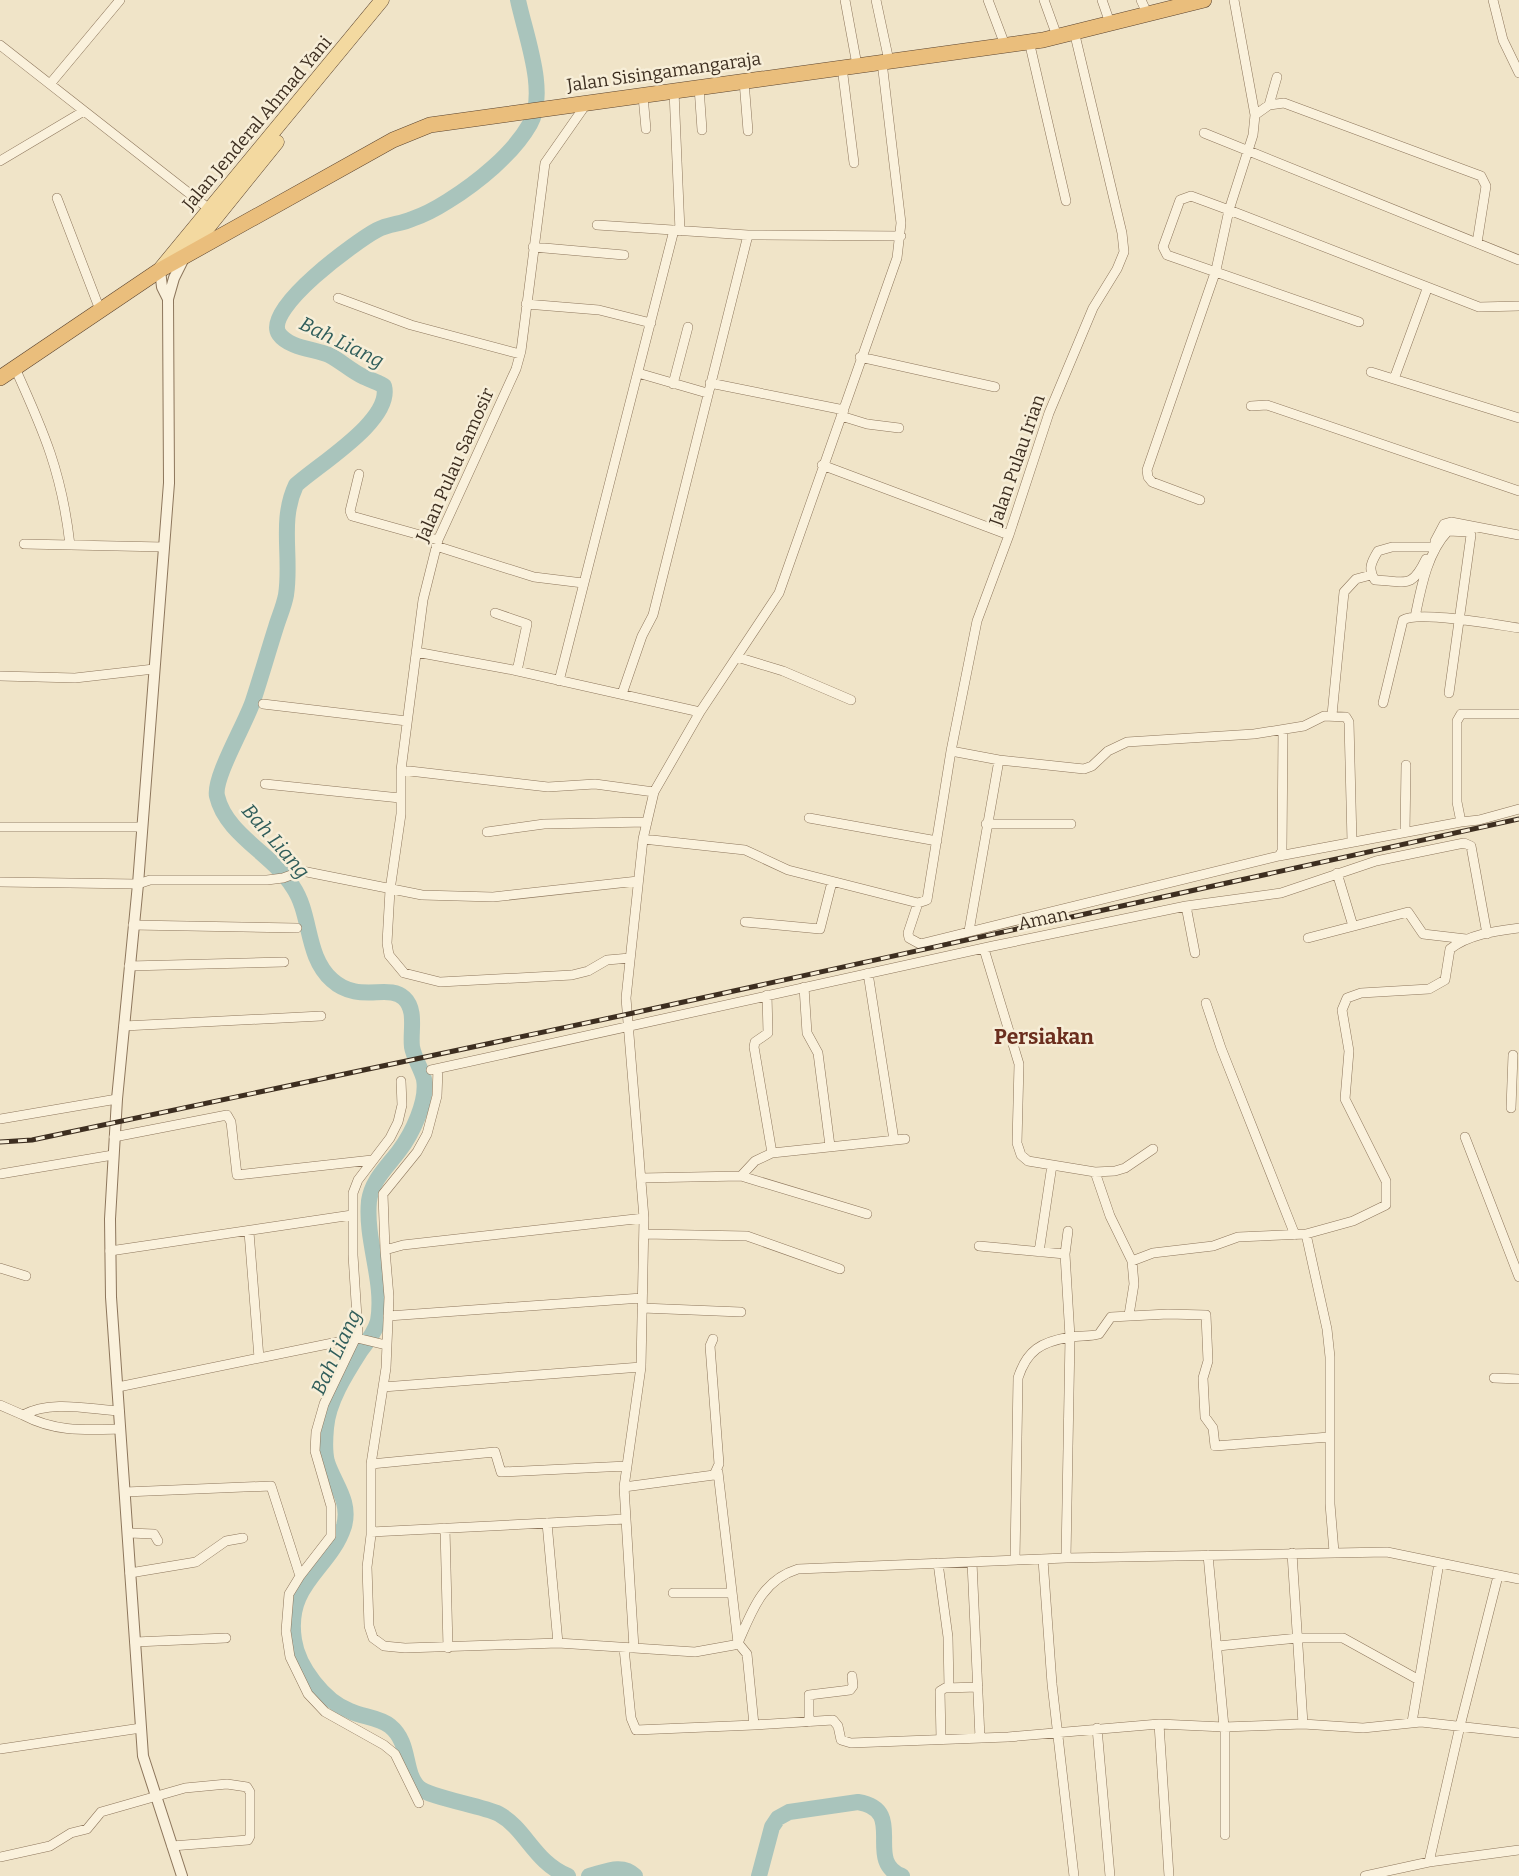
<svg xmlns="http://www.w3.org/2000/svg" width="1519" height="1876" font-family="Bitter,serif">
	<style>
		.lines { fill: none; stroke-linecap: round; stroke-linejoin: round }
		.river { stroke: #a9c4bc; stroke-width: 16 }
		.minor-casing { stroke: #8d765c; stroke-width: 10 }
		.tertiary-casing { stroke: #8d765c; stroke-width: 12 }
		.primary-casing { stroke: #5b4430; stroke-width: 15 }
		.trunk-casing { stroke: #5b4430; stroke-width: 16 }
		.minor { stroke: #faf1dc; stroke-width: 9 }
		.tertiary { stroke: #faf1dc; stroke-width: 10 }
		.primary { stroke: #f3d9a0; stroke-width: 14 }
		.trunk { stroke: #eabe7c; stroke-width: 15 }
		.rail-casing { stroke: #3d2e20; stroke-width: 5 }
		.rail { stroke: #f7eed8; stroke-width: 3; stroke-dasharray: 9; stroke-linecap: butt }
		.labels { text-anchor: middle; stroke-width: 5; stroke-linejoin: round; paint-order: stroke }
		.street-label { font-size: 18px; fill: #3d2e20; stroke: #f7eed8 }
		.water-label { font-size: 20px; font-style: italic; fill: #2f5d5a; stroke: #f7eed8 }
		.quarter-label { font-size: 21px; font-weight: bold; fill: #6b2e1e; stroke: #f7eed8 }
	</style>
	<rect width="100%" height="100%" fill="#f0e4c8"/>
	<g class="lines">
		<path class="river" d="M518,0C525,34 548,92 530,124C513,154 477,183 448,201C437,208 424,215 412,219C401,224 388,224 377,230C358,240 262,309 279,334C289,348 314,349 329,355C341,361 351,371 364,377C371,380 377,382 384,386C393,420 319,464 296,485C279,521 292,557 286,595C284,606 279,617 276,627C268,652 261,677 253,701C246,723 213,778 217,796C226,835 273,854 293,887C312,915 305,956 332,980C358,1004 389,983 404,998C417,1010 410,1032 412,1047C414,1058 421,1068 424,1079C428,1101 412,1134 399,1151C387,1167 372,1180 369,1201C365,1241 385,1282 378,1321C375,1332 368,1341 361,1350C347,1372 328,1401 326,1428C325,1439 324,1451 327,1462C334,1484 351,1501 344,1526C330,1570 285,1583 294,1640C298,1667 324,1701 350,1711C362,1717 379,1717 390,1726C411,1743 403,1771 418,1787C429,1798 480,1805 499,1814C526,1829 534,1862 568,1876
			M589,1876C605,1872 622,1863 635,1876
			M759,1876L772,1827L778,1818L789,1812L858,1802C908,1810 863,1861 902,1876"/>
		<g class="minor-casing">
			<path id="minor" d="M845,0L857,65
				M876,0L889,61
				M988,0L1005,45
				M1044,0L1057,36
				M1102,0L1110,23
				M1141,0L1147,13
				M1493,0L1503,40L1519,73
				M1029,41L1066,201
				M0,45L213,212
				M842,67L854,163
				M744,81L748,131
				M50,84L120,0
				M699,87L702,130
				M674,91L680,231
				M643,96L646,129
				M587,103L545,163L521,351L516,369L438,540L423,600L401,770V814L390,890L387,943L389,955L404,973L440,982L572,975L588,971L607,960L630,958
				M1269,105L1277,77
				M1255,115L1269,105L1284,103L1481,176L1486,186L1477,243
				M1204,133L1519,260
				M0,161L84,111
				M57,198L100,310
				M597,225L748,235L901,236
				M533,247L624,255
				M338,298L411,325L520,354
				M526,304L599,310L651,323
				M1359,322L1167,255L1163,247L1180,200L1191,196L1229,210L1479,307L1519,306
				M860,357L995,387
				M15,368C44,432 62,473 70,545
				M1371,372L1519,418
				M638,373L707,393
				M1394,379L1427,289
				M710,383L844,410
				M673,384L688,327
				M1251,406L1267,405L1519,491
				M841,416L867,424L899,428
				M822,465L1009,535
				M359,474L350,511L352,516L438,540
				M1200,500L1152,482L1148,477L1147,470L1216,270L1229,210L1253,135L1255,115L1234,0
				M1435,541L1444,524L1451,522L1519,535
				M24,544L164,547
				M436,546L534,577L583,583
				M1426,559C1411,590 1406,581 1375,580C1367,569 1372,561 1378,551L1392,547H1432
				M495,613L527,624L517,671
				M1415,617C1421,588 1427,553 1448,531L1469,532L1471,535L1449,693
				M416,652L508,669L700,712
				M737,657L783,671L851,700
				M0,676L75,678L154,669
				M559,681L674,230
				M622,694L642,636L653,615L748,235
				M1383,703L1403,620C1418,610 1497,625 1519,628
				M263,704L407,721
				M1519,714H1461L1457,721V802L1461,822L1479,820L1519,809
				M1332,715L1344,592L1356,579L1371,575
				M951,751L999,760L1084,769L1092,766L1108,751L1127,742L1254,734L1304,726L1324,716L1346,717L1349,722L1352,842
				M401,770L548,787L595,784L654,792
				M265,784L400,798
				M809,818L937,841
				M986,824H1071
				M0,827H142
				M487,832L544,824L647,822
				M1405,832L1406,765
				M643,839L745,850L788,870L918,903L927,900L951,751L977,621L1009,535L1049,413L1093,308L1117,269L1124,252L1122,233L1074,31
				M1279,856L1461,822
				M1337,873L1353,926
				M0,882L138,884L150,880H267L283,878L302,871L422,895L493,897L638,881
				M918,903L908,933L909,938L920,944L1279,856L1282,851L1283,730
				M1186,906L1195,953
				M745,922L820,929L832,882
				M133,925L297,928
				M969,931L999,760
				M1308,938L1408,912L1423,934L1466,939
				M984,949L1019,1064L1017,1143L1021,1155L1028,1161L1095,1172L1115,1171L1125,1168L1153,1149
				M129,966L284,962
				M868,973L894,1140
				M804,987L807,1033L818,1053L830,1146
				M767,995L768,1033L755,1042L754,1047L772,1153
				M1206,1003L1221,1048L1295,1235
				M124,1026L321,1016
				M431,1070L993,946L1186,906L1281,893L1376,861L1464,843L1471,846L1487,934
				M401,1081L402,1105L398,1122L390,1138L358,1180L353,1193V1255L358,1333L324,1404L316,1432L315,1451L331,1506V1536L300,1576L289,1594L286,1631L290,1657L308,1694L325,1712L384,1745L395,1754L419,1803
				M1511,1108L1513,1055
				M0,1119L117,1099
				M114,1137L227,1115L231,1122L237,1175L372,1160
				M1465,1137L1519,1277
				M1095,1172L1110,1216L1132,1261L1134,1284L1129,1315
				M0,1174L113,1155
				M741,1176L755,1161L772,1153L905,1139
				M641,1178L741,1176L867,1214
				M644,1218L403,1245L385,1250L389,1297L386,1368L371,1464V1535L367,1567L369,1626L373,1638L384,1646L405,1648L558,1643L695,1652L734,1645L738,1643C752,1611 762,1580 798,1569L1066,1558L1387,1552L1519,1579
				M249,1232L259,1358
				M644,1234L747,1236L840,1269
				M1306,1234L1327,1329L1330,1357V1504L1334,1552
				M979,1246L1065,1254
				M385,1250L383,1194L417,1152L427,1134L437,1096L438,1069
				M110,1251L352,1215
				M1039,1252L1052,1165
				M1132,1261L1153,1253L1213,1246L1238,1237L1306,1234L1353,1221L1386,1205V1181L1345,1099L1349,1051L1342,1010L1347,998L1361,993L1429,989L1445,980L1450,949C1469,934 1496,931 1519,928
				M0,1268L26,1276
				M642,1308L741,1312
				M388,1316L642,1298
				M1494,1378L1519,1379
				M118,1387L357,1338L386,1345
				M383,1387L641,1367
				M0,1405L23,1415C51,1400 88,1409 119,1411
				M23,1415C55,1432 84,1430 120,1429
				M371,1464L495,1452L501,1472L627,1466
				M718,1472L738,1643L747,1654L754,1725L833,1720L838,1726L841,1740L851,1743L1008,1737L1159,1724L1224,1727L1303,1724L1363,1728L1421,1722L1519,1733
				M624,1487L714,1475L719,1464L710,1346L713,1339
				M125,1492L271,1486L300,1576
				M547,1523L558,1643
				M445,1528L448,1648
				M371,1532L626,1519
				M129,1533L154,1534L158,1541
				M1292,1553L1303,1724
				M1208,1555L1224,1727
				M1066,1558L1070,1337L1065,1254L1068,1231
				M1015,1560L1018,1378C1027,1350 1041,1342 1070,1337C1080,1335 1089,1337 1099,1334L1111,1317L1168,1314L1206,1315L1208,1361L1203,1378L1205,1417L1213,1428L1215,1446L1329,1437
				M1043,1560L1052,1684L1074,1876
				M972,1562L980,1738
				M938,1563L948,1637L949,1688
				M130,1573L196,1562L226,1541L243,1538
				M673,1593H732
				M135,1642L226,1638
				M1218,1646L1298,1638H1343L1419,1680
				M624,1648L631,1718L636,1730L754,1725
				M634,1648L624,1487L641,1367L644,1218L626,998L643,839L654,792L700,712L779,593L897,258L901,223L882,62
				M809,1722V1695L850,1690L853,1686L852,1676
				M1412,1722L1439,1563
				M1159,1724L1169,1876
				M1225,1727V1835
				M1097,1728L1110,1876
				M941,1739L940,1691L945,1688L978,1687
				M0,1749L141,1728
				M0,1857L50,1846L71,1833L87,1829L101,1812L185,1788L227,1784L247,1787L250,1792V1836L248,1840L172,1846
				M1429,1862L1460,1726L1498,1576
				M1365,1876L1429,1862L1519,1850"/>
		</g>
		<g class="tertiary-casing">
			<path id="tertiary" d="M160,270L162,287L168,299
				M182,1876L143,1756L111,1297L110,1219L117,1099L138,884L169,483L168,299L174,278L184,258"/>
		</g>
		<g class="primary-casing">
			<path id="primary" d="M186,255L277,142
				M161,268L382,0"/>
		</g>
		<g class="trunk-casing">
			<path id="trunk" d="M0,378L160,270L393,140L430,125L1043,40L1204,0"/>
		</g>
		<use href="#minor" class="minor"/>
		<use href="#tertiary" class="tertiary"/>
		<use href="#primary" class="primary"/>
		<use href="#trunk" class="trunk"/>
		<g class="rail-casing">
			<path id="rail" d="M0,1142L32,1140L624,1015L1519,819"/>
		</g>
		<use href="#rail" class="rail"/>
	</g>
	<g class="labels">
		<g class="street-label">
			<text transform="translate(664 72) rotate(-8)" y="6">Jalan Sisingamangaraja</text>
			<text transform="translate(257 123) rotate(-50)" y="6">Jalan Jenderal Ahmad Yani</text>
			<text transform="translate(1017 460) rotate(-71)" y="6">Jalan Pulau Irian</text>
			<text transform="translate(455 465) rotate(-66)" y="6">Jalan Pulau Samosir</text>
			<text transform="translate(1043 919) rotate(-12)" y="6">Aman</text>
		</g>
		<g class="water-label">
			<text transform="translate(342 342) rotate(26)" y="7">Bah Liang</text>
			<text transform="translate(276 841) rotate(49)" y="7">Bah Liang</text>
			<text transform="translate(336 1352) rotate(-65)" y="7">Bah Liang</text>
		</g>
		<g class="quarter-label">
			<text x="1044" y="1044">Persiakan</text>
		</g>
	</g>
</svg>
